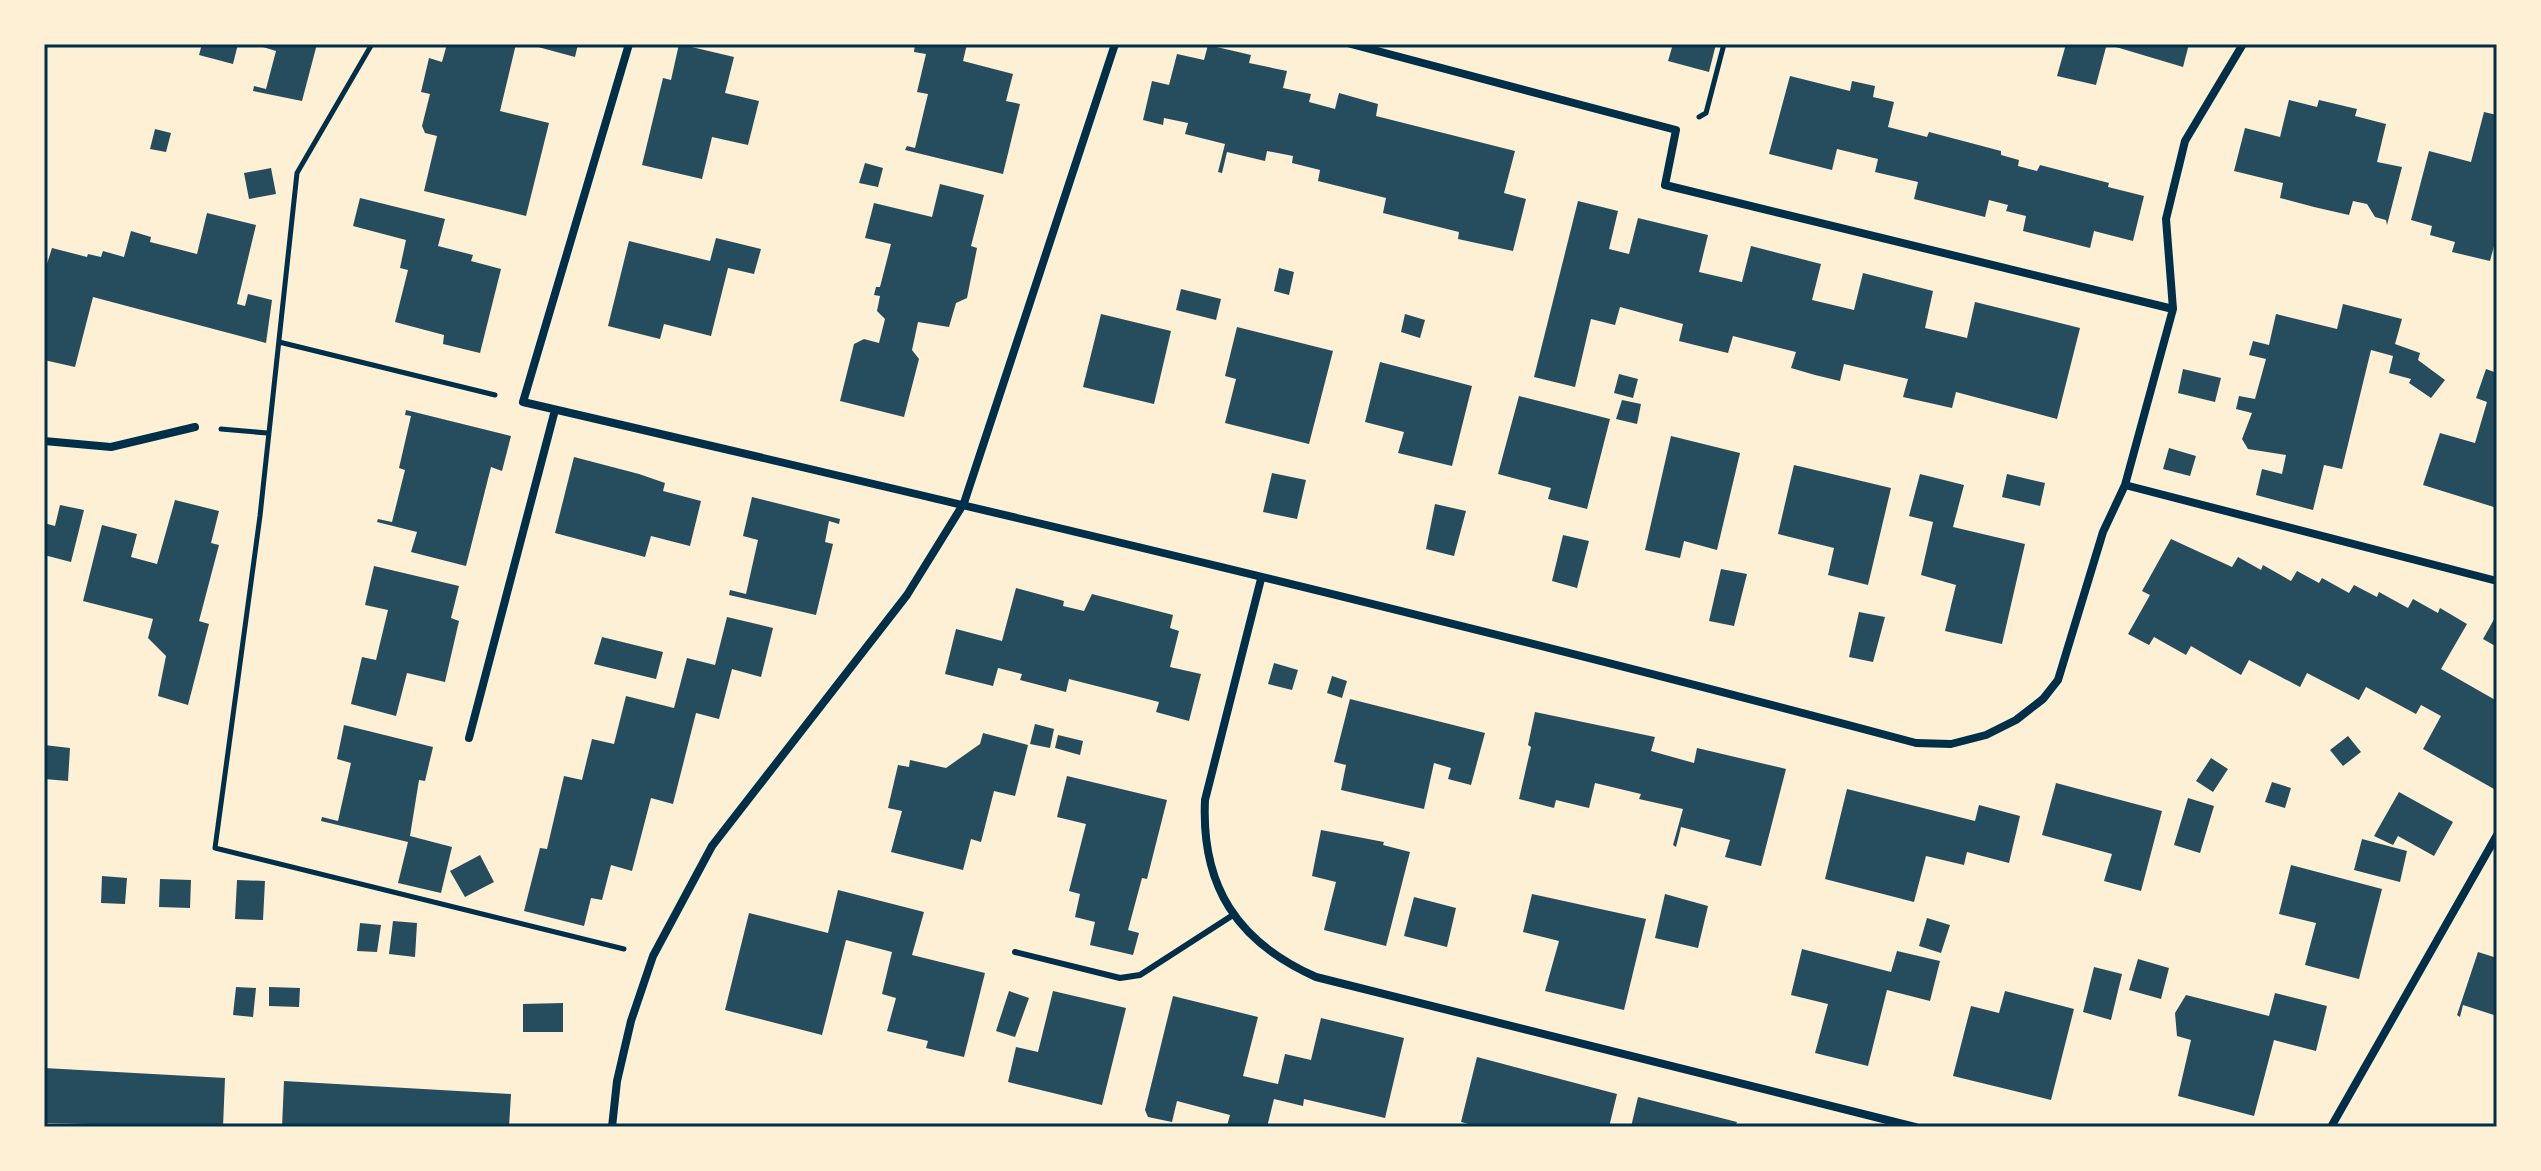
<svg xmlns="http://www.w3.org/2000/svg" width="2541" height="1171" font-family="Signika,sans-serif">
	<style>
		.building { fill: #264d5e }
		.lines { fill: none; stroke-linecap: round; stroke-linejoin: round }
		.path { stroke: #003049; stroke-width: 5 }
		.service { stroke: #003049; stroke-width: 6 }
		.minor { stroke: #003049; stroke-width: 8 }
		.neatline { fill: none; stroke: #003049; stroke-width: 3 }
	</style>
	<rect width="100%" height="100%" fill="#fdf0d5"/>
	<path class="building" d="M202,44H238L233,64L199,55Z
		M253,44H317L302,101L253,91L254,86L266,89L276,51Z
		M447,44H516L500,111L549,123L526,216L424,191L437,136L425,133L422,126L430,94L421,92L429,58L442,62Z
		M527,44H578L575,57Z
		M679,44L734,57L725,93L759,101L748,145L712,137L702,179L642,165L663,78L671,80Z
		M915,44H967L963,61L1013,74L1006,101L1020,104L1003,174L905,150L907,146L915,148L928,94L917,92L926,54L914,52Z
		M1673,44H1716L1709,72L1668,61Z
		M2066,44L2106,47L2096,85L2057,76Z
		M2106,44H2189L2183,67Z
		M1208,45L1251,55L1249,63L1287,71L1283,88L1311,94L1309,102L1335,109L1339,93L1378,104L1376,116L1515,151L1504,193L1526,199L1513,251L1458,239L1459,232L1383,213L1386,198L1318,181L1320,170L1292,163L1293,156L1267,151L1265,161L1227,152L1222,173L1218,172L1225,144L1185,134L1188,123L1164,118L1163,125L1143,120L1152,81L1169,85L1177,54L1204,60Z
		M1790,76L1850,91L1852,81L1875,86L1873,97L1894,102L1888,127L1927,137L1929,132L2001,151V155L2019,160L2018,166L2037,171L2040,165L2109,183L2108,187L2144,196L2133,241L2094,231L2090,248L2023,231L2026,216L2006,211L2008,205L1989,200L1985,217L1914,199L1918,182L1875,172L1878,159L1837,149L1832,170L1769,154Z
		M2289,100L2317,107L2319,100L2357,109L2355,116L2386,124L2377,162L2402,167L2387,225L2386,220L2375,217L2367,204L2353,201L2349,215L2314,207L2280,198L2283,183L2234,171L2245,128L2280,137Z
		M2484,112L2497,115V235L2490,261L2452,252L2455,242L2430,235L2432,226L2411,220L2429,151L2471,162Z
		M155,129L171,133L166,152L150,149Z
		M865,163L883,168L878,187L859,183Z
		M271,168L276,194L249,199L244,173Z
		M940,184L984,195L971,246L977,248L967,298L956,303L949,327L918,322L912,350L919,359L904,417L840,401L854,344L864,339L879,343L885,319L877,311L880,296L874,295L876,287H880L891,244L865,238L874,203L932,217Z
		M360,198L445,219L438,246L473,255L471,261L501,269L480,353L443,344L444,335L395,322L408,270L400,268L406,240L353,226Z
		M1578,201L1618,211L1609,249L1629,254L1638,218L1708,235L1699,272L1742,282L1751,246L1821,264L1812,300L1854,310L1863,273L1933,291L1925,328L1967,338L1975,302L2080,328L2057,419L1956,392L1952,408L1903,397L1908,379L1844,364L1840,381L1815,375L1791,368L1796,352L1733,336L1728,353L1703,347L1679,341L1683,324L1620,307L1615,325L1591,319L1575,387L1534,377Z
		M207,213L256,225L237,304L245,306L248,294L272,300L266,343L93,297L75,367L44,360V273L52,248L87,257L88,254L101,257L103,251L124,257L131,231L151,237L150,242L197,254Z
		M716,238L761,249L754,274L728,268L711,336L664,324L660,339L608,326L629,241L710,261Z
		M1279,268L1294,272L1289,295L1274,291Z
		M1181,289L1221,299L1216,320L1176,310Z
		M2343,304L2402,319L2395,344L2420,353L2418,360L2445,380L2431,398L2409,383L2411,379L2389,373L2393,356L2371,350L2342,469L2324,465L2313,510L2256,495L2262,469L2282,474L2286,455L2248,449L2242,439L2252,413L2236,409L2239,396L2255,399L2266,359L2249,355L2253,341L2269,345L2276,314L2337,329Z
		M1101,314L1171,331L1154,404L1083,387Z
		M1405,314L1425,320L1420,338L1401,332Z
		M1237,327L1333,351L1309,444L1225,423L1236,379L1225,376Z
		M1380,362L1472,386L1452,466L1398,453L1404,432L1365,422Z
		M2183,369L2221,378L2215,402L2178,393Z
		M2486,369L2497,373V508L2423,485L2440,433L2475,443L2487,402L2476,398Z
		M1619,374L1638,379L1633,398L1614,393Z
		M1519,396L1610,419L1587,509L1548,499L1551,488L1498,474Z
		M1622,400L1641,404L1637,424L1616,419Z
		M406,410L511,436L502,471L491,467L466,566L411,552L417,532L377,522L378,519L392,522L405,470L399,468L411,416L405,415Z
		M1671,436L1740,453L1717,550L1684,541L1680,558L1645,550Z
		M2169,448L2196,456L2190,476L2163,469Z
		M574,457L639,474L665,483L663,491L701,501L690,546L651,536L645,557L555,533Z
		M1794,465L1891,488L1868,585L1828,575L1834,548L1778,534Z
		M1272,473L1306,480L1297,519L1263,512Z
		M1920,474L1964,485L1953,527L2025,544L2002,644L1945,631L1956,585L1921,575L1933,522L1909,516Z
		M2007,474L2045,483L2040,506L2002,497Z
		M752,497L840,519L839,524L829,521L825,542L833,544L816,615L729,595L730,590L746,594L758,540L743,536Z
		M175,500L219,511L211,543L219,545L199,621L209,624L188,705L158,696L166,656L148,638L153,619L83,601L102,525L137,534L131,557L157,564Z
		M1435,504L1466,511L1454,556L1426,549Z
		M60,505L84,510L71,562L44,555V523L55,526Z
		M1563,535L1589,541L1577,588L1552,581Z
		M2171,539L2232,567L2238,557L2261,570L2263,565L2291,581L2297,571L2319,583L2322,578L2349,593L2354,585L2377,597L2379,592L2408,608L2413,599L2438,613L2440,608L2467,624L2441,669L2497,701V783L2494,789L2423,749L2441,716L2421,705L2416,714L2366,687L2359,700L2307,673L2300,687L2249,660L2241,675L2191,646L2186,655L2154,637L2149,645L2128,634L2150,595L2142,591Z
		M374,566L459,586L451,618L459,621L445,682L407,673L396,716L351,704L362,657L376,660L388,610L365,605Z
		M1721,569L1747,574L1734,626L1709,621Z
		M1016,588L1064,601L1063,606L1084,611L1092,594L1173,615L1170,628L1179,631L1170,667L1201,674L1189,721L1156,712L1159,702L1069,679L1066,692L1020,680L1022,674L998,668L993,686L945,674L956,629L1002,641Z
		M1859,612L1885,617L1873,662L1849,657Z
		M2497,614V647L2483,639Z
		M727,617L773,628L761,677L732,669L719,719L696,713L673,804L651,798L632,871L611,865L602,900L591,898L584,926L524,911L540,848L547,849L564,776L582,780L592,739L614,744L626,696L674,708L687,658L715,665Z
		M602,637L663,652L656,679L594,664Z
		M1274,663L1298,670L1292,690L1268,684Z
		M1332,676L1347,681L1342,698L1327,693Z
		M1350,699L1485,733L1471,785L1448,779L1451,768L1434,763L1424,809L1341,790L1346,765L1334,762Z
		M1535,712L1655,737L1651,751L1694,763L1697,748L1786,769L1761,866L1725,857L1730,840L1681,827L1676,847L1673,845L1683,809L1639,799L1641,794L1595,783L1589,808L1556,800L1554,808L1519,799L1531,747L1528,745Z
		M1035,724L1054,729L1050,748L1030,744Z
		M344,725L433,747L425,781L419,780L410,836L452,847L441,893L398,883L408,842L321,821L322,817L338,821L351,763L337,759Z
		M983,733L1028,745L1015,796L994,791L981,842L971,839L963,870L891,852L902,811L888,808L898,765L909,767L910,760L946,768L980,744Z
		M1058,735L1083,741L1080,755L1055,748Z
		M2348,736L2361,752L2343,766L2330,750Z
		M44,745L70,748L68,781L44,779Z
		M2211,758L2228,769L2213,792L2196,781Z
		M1067,776L1167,800L1147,879L1142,878L1128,930L1139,933L1133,955L1090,945L1095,922L1075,917L1080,894L1069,891L1086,824L1057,817Z
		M2272,782L2291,788L2285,808L2265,802Z
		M2056,783L2162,811L2141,891L2104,881L2112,854L2042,835Z
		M1847,789L1975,821L1979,805L2020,816L2009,863L1967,852L1964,865L1926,856L1914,902L1825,879Z
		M2399,792L2453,822L2434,856L2398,836L2393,845L2374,836Z
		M2188,798L2214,806L2200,853L2174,845Z
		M1321,830L1384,842L1383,845L1410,852L1386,946L1324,930L1336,882L1312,876Z
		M2362,839L2407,851L2400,882L2354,870Z
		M480,855L494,882L465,897L450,871Z
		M2291,865L2382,889L2359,979L2305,965L2316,923L2279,914Z
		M102,876L127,878L125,904L101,903Z
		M160,879L191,880L190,908L159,907Z
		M237,880L265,881L263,920L235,919Z
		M838,890L924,912L912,955L985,973L964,1057L926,1048L928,1041L887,1031L896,998L882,994L892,952L846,940L822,1035L725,1010L749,913L828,933Z
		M1532,894L1646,919L1624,1010L1545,991L1559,941L1523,932Z
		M1665,894L1708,906L1698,948L1655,938Z
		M1414,897L1456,908L1447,947L1404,936Z
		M1927,918L1950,925L1941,953L1919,946Z
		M393,921L417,923L415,957L389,954Z
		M360,923L381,925L377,952L357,951Z
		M1802,949L1891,972L1897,951L1940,961L1930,1001L1887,990L1868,1066L1815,1053L1828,1004L1791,995Z
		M2478,952L2497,958V1016L2463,1005L2460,1017L2457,1015Z
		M2138,959L2169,968L2161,999L2129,990Z
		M2094,967L2122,974L2111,1020L2083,1012Z
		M236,987L256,988L253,1017L233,1015Z
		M269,987L300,988L299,1007L269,1006Z
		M1009,991L1029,998L1015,1037L996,1031Z
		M1053,991L1126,1008L1102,1105L1008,1082L1016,1047L1038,1052Z
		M2005,991L2074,1009L2051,1100L1953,1076L1971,1006L1999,1013Z
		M2275,993L2327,1006L2316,1051L2274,1040L2254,1116L2178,1096L2191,1040L2177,1036L2175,1013L2186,995L2269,1016Z
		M1173,996L1258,1017L1243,1076L1278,1084L1285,1054L1311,1060L1321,1018L1404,1038L1385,1118L1304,1099L1303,1106L1274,1099L1267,1127L1227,1126L1230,1115L1177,1101L1172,1122L1148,1117L1145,1110Z
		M563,1003V1032H523V1004Z
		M1477,1057L1617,1094L1609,1127H1480L1461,1122Z
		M44,1068L225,1078L223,1127L44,1123Z
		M284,1081L511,1094L509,1127H282Z
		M1638,1097L1737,1122L1735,1127H1631Z"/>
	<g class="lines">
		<path class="path" d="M372,44L297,173L260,516L215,848L624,949
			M1699,117L1706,113L1724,44
			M279,342L495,395
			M221,429L267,433"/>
		<path class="service" d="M1015,952L1120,978L1140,975L1233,915"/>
		<path class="minor" d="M629,44L523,402C988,510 1454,620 1916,743L1951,744L1986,735L2016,720L2043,699L2058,680L2103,532L2125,485L2173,309L2166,219L2185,141L2243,44
			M1351,44L1676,130L1665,185L2173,309
			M44,441L111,447L195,427
			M2125,485L2497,581
			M1261,579L1205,800C1201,886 1237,942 1316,977L1915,1127
			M469,738L555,410
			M612,1127L617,1081L631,1021L653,956L712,846L907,595L964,503L1115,44
			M2331,1127L2497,835"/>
	</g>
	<rect width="2541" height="1171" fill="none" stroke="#fdf0d5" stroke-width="92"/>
	<rect x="46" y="46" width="2449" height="1079" class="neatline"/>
</svg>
